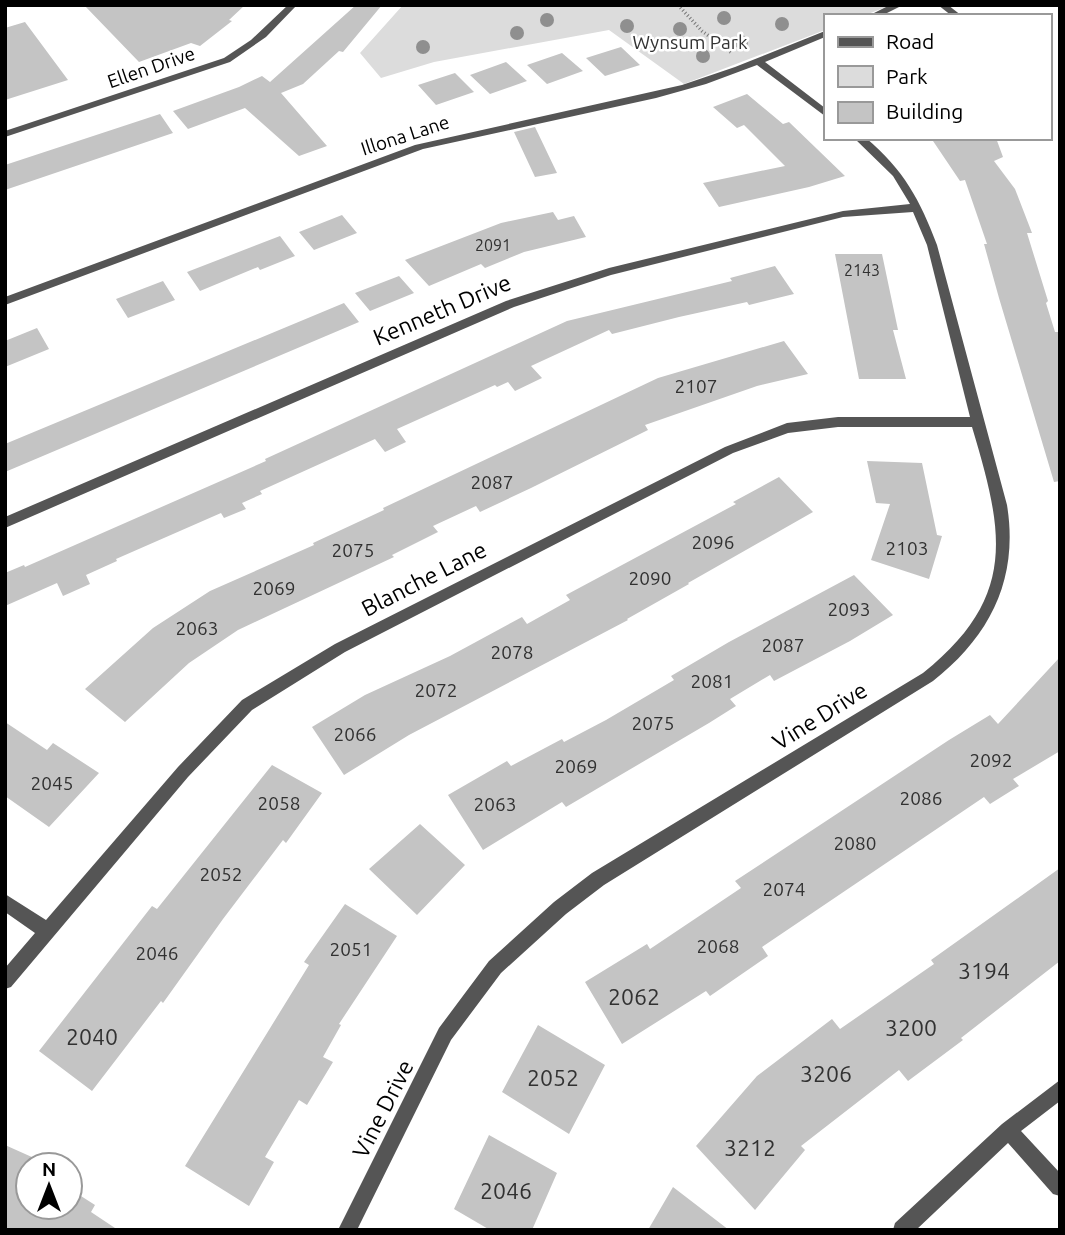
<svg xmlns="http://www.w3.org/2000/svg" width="1065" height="1235" font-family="Ubuntu,sans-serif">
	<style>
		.green { fill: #dcdcdc }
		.building { fill: #c4c4c4 }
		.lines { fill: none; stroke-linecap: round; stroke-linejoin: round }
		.path { stroke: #777; stroke-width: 3.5; stroke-dasharray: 1 2.5; stroke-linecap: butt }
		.street { fill: #555; fill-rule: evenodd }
		.tree { fill: #8f8f8f }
		.labels { text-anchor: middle; stroke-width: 5; stroke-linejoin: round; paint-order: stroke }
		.far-number-label { font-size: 16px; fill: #313131 }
		.far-park-label { font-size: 19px; fill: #333; stroke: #fff }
		.far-street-label { font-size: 19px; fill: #000; stroke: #fff }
		.number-label { font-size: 19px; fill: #313131 }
		.street-label { font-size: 23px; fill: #000; stroke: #fff }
		.near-number-label { font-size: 23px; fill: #313131 }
	</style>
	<rect width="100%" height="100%" fill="#fff"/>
	<path class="green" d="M403,5H891L863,16H825V30L684,84L609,30L434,62L381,78L360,53Z"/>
	<path class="building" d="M84,5H245L229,20L232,21L200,46L191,43L139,62Z
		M356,5H382L343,52L339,51L303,84L281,93L327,146L299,156L245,108L188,129L173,111L239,87L262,76L270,82Z
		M25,22L68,80L5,100V28Z
		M621,47L640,65L605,76L586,58Z
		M562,53L583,71L547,84L527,65Z
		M506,62L527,81L490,94L470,75Z
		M455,73L474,92L436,105L418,85Z
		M747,94L783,124L789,122L845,176L809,187L719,207L703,183L785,166L744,125L737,128L713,107Z
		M160,114L173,133L5,190V165Z
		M535,127L557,173L535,177L514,132Z
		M931,138H996L1003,157L994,161L1015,189L1032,233H1027L1048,301L1046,303L1055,332H1060V481L1054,482L999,298L984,244H987L965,180L960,181Z
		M553,212L558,220L574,216L586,237L524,252L485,268L481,264L429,286L405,260L501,223Z
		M342,215L357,233L314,250L299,232Z
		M280,236L295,256L260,270L258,267L200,291L187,272Z
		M835,254H882L898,330H893L906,379H859Z
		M775,266L794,294L749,305L747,302L679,317L612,334L609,330L531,366L542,378L515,391L508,382L497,387L495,385L397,429L406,442L385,452L375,439L260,491L262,494L242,503L246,509L224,518L221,513L116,559L117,561L86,575L90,584L63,596L57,583L5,606V573L24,565L25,567L266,461L265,459L567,321L732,281L730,278Z
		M399,276L414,293L370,311L355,293Z
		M163,281L175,300L128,318L116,299Z
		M344,303L359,322L5,472V444Z
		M37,328L49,349L5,367V341Z
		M784,341L808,374L757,386L645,425L648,430L531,488L480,512L476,506L433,526L438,532L392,555L394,557L238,630L189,663L125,722L85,689L153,628L210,591L314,545L313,543L384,510L383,508L658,378Z
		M867,461L922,463L937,535L942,536L929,579L871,560L890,504L876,503Z
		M779,477L813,512L688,583L689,584L627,619L628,620L409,735L344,775L312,727L365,695L450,656L522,617L527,624L570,600L566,595L736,504L733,502Z
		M854,575L893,615L850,641L774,681L770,675L730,699L736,706L709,723L566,807L562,802L483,850L448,795L507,761L511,766L562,739L564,742L606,720L674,680L671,676L729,642Z
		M1060,657V751L1013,779L1019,786L990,804L984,797L762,947L768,956L710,996L706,991L622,1044L585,982L647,944L650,949L741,888L735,881L949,740L990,715L998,724Z
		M5,722L47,750L53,743L99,773L49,827L5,796Z
		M272,765L322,793L286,843L283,840L223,919L163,1003L161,1001L92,1091L39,1051L152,906L157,909Z
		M420,824L465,865L417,915L369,869Z
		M1060,868V961L961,1038L963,1040L908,1081L899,1070L801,1146L805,1150L755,1210L696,1146L757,1076L832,1019L840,1029L934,964L931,960Z
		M345,904L397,936L339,1024L341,1025L323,1057L333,1062L307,1105L299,1100L265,1157L274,1162L249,1206L185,1166L309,965L304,962Z
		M538,1025L605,1065L569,1134L502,1092Z
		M489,1135L557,1173L532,1230H490L454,1209Z
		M5,1145L43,1162L41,1165H28V1207H70V1189L95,1205L91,1212L118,1230H5Z
		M673,1187L729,1230H648Z"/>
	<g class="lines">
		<path class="path" d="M678,5L702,31L732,53"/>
		<path class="street" d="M288,5H297L266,37L230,62L5,137V131L224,58L251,40Z
			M890,5H903L881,16H868Z
			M938,5H948L962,16H952Z
			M825,31V37L765,62L825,108V116L757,65L706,84L656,98L423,149L5,305V297L415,145L682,85L735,67Z
			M854,138H866C904,170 920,200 937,245L1007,505C1019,579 990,636 933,681L604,885L566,914L501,973L451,1040L357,1230H338L439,1028L489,961L554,902L592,873L923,673C1019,596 1003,531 972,427H838L788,433L733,453L345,652L252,710L188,777L11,987L5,989V968L35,933L5,912V894L46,920L178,767L242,700L335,644L725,447L787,423L838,417H970L927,245L913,212L843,217L611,275L514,307L5,528V517L506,301L609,268L843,211L910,204L893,176Z
			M1060,1080V1101L1021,1131L1060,1173V1196L1053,1194L1008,1143L916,1230H893L895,1223L1002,1124Z"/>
	</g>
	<g class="tree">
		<circle cx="724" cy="18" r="7"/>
		<circle cx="547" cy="20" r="7"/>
		<circle cx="782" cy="24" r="7"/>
		<circle cx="627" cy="26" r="7"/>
		<circle cx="680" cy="29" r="7"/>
		<circle cx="517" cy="33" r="7"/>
		<circle cx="741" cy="42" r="7"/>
		<circle cx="423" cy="47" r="7"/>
		<circle cx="703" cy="56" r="7"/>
	</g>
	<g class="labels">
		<g class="far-number-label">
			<text x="493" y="251">2091</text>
			<text x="862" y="276">2143</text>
		</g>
		<g class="far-park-label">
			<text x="690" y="49">Wynsum Park</text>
		</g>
		<g class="far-street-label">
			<text transform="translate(151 67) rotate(-19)" y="7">Ellen Drive</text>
			<text transform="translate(405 135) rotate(-18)" y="7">Illona Lane</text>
		</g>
		<g class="number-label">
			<text x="696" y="393">2107</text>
			<text x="492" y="489">2087</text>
			<text x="713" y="549">2096</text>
			<text x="907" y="555">2103</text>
			<text x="353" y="557">2075</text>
			<text x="650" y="585">2090</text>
			<text x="274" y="595">2069</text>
			<text x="849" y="616">2093</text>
			<text x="197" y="635">2063</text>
			<text x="783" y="652">2087</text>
			<text x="512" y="659">2078</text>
			<text x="712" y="688">2081</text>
			<text x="436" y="697">2072</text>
			<text x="653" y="730">2075</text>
			<text x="355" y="741">2066</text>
			<text x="991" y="767">2092</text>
			<text x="576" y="773">2069</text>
			<text x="52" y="790">2045</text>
			<text x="921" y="805">2086</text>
			<text x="279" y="810">2058</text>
			<text x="495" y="811">2063</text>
			<text x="855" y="850">2080</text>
			<text x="221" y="881">2052</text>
			<text x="784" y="896">2074</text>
			<text x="718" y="953">2068</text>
			<text x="351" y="956">2051</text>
			<text x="157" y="960">2046</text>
		</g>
		<g class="street-label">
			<text transform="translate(442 310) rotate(-23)" y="8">Kenneth Drive</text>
			<text transform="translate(424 579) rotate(-27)" y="8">Blanche Lane</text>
			<text transform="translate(820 716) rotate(-32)" y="8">Vine Drive</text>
			<text transform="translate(383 1109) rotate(-63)" y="8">Vine Drive</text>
		</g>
		<g class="near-number-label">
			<text x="984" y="979">3194</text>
			<text x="634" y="1005">2062</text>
			<text x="911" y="1036">3200</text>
			<text x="92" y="1045">2040</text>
			<text x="826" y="1082">3206</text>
			<text x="553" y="1086">2052</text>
			<text x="750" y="1156">3212</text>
			<text x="506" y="1199">2046</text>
		</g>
	</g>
	<rect width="1065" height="1235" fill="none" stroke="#000000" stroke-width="14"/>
	<rect x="824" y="14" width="228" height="126" fill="#ffffff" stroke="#999999" stroke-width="2"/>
	<rect x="838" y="37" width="35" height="10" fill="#555555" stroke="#999999" stroke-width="2"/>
	<text x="886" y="49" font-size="21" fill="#000000">Road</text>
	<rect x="838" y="66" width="35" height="21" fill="#dcdcdc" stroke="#999999" stroke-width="2"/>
	<text x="886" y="84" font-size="21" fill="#000000">Park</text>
	<rect x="838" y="102" width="35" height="21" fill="#c4c4c4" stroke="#999999" stroke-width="2"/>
	<text x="886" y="119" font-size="21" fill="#000000">Building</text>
	<g transform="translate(49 1186)"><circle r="33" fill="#ffffff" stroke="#999999" stroke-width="2"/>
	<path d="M0-5L12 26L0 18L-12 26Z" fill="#000000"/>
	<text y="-10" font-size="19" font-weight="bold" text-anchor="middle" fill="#000000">N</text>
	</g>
</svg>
